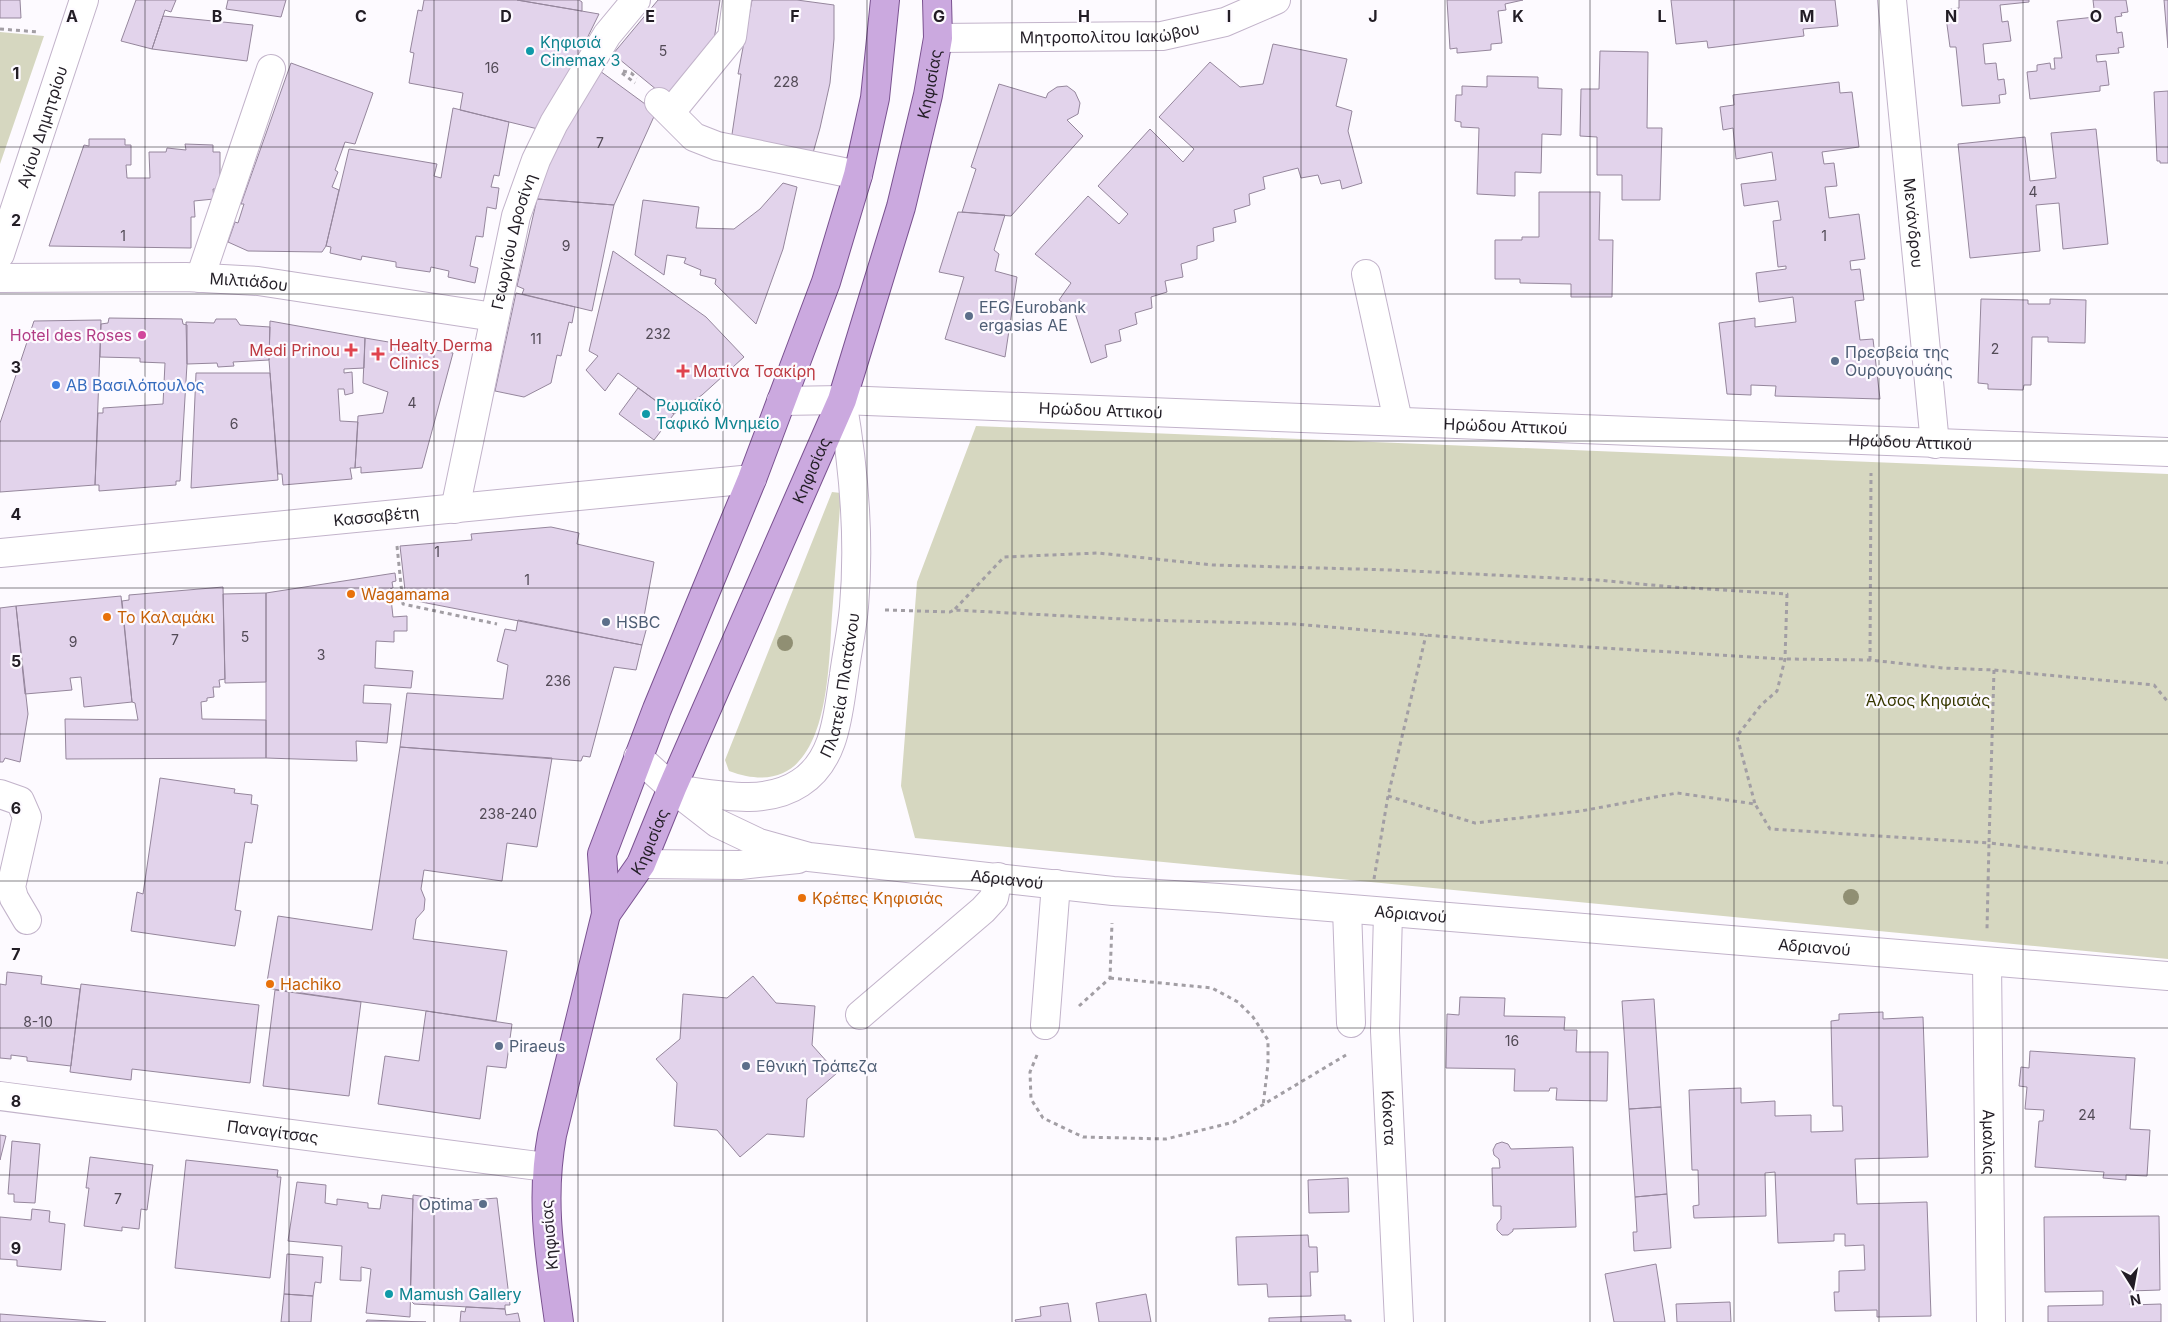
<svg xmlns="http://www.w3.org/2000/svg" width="2168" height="1322" font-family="Inter,sans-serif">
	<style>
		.green { fill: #d6d7c0 }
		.building { fill: #e2d3eb; stroke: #95869c }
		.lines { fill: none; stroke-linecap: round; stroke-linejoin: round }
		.minor-casing { stroke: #c2b3ca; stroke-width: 30 }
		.major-casing { stroke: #7a5290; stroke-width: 30 }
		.path { stroke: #a29ea4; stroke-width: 3; stroke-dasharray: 4 4; stroke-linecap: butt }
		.minor { stroke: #fff; stroke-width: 28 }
		.major { stroke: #cba9df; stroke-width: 28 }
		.tree { fill: #908f73 }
		.grid { fill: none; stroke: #221d25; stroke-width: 1; stroke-opacity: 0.55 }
		.culture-dot { fill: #0f9aa8; stroke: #fdfaff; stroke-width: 2 }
		.service-dot { fill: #5c6f8a; stroke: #fdfaff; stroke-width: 2 }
		.hotel-dot { fill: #d1479c; stroke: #fdfaff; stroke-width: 2 }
		.health-dot { fill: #e0444e; stroke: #fdfaff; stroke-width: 2 }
		.shop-dot { fill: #3f7fe0; stroke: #fdfaff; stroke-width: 2 }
		.food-dot { fill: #e8710a; stroke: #fdfaff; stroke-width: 2 }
		.labels { text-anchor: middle; stroke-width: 4.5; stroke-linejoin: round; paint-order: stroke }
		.number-label { font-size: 14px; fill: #524a56 }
		.street-label { font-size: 16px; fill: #221d25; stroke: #fdfaff }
		.culture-label { font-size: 16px; fill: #0d838f; stroke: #fdfaff; text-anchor: start }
		.service-label { font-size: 16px; fill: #4e5e75; stroke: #fdfaff; text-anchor: start }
		.hotel-label { font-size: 16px; fill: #b23c85; stroke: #fdfaff; text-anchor: end }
		.health-label { font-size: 16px; fill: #be3a42; stroke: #fdfaff; text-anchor: start }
		.shop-label { font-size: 16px; fill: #366cbe; stroke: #fdfaff; text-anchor: start }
		.food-label { font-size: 16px; fill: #c56008; stroke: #fdfaff; text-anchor: start }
		.park-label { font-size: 16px; fill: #373800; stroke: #fdfaff }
		.grid-label { font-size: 16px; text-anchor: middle; font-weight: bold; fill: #221d25; stroke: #fdfaff; stroke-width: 4.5; stroke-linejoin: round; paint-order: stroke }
	</style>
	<rect width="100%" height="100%" fill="#fdfaff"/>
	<path class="green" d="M0,32L44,36L0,164Z
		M976,426L2168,474V959L915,838L901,786L917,582Z
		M832,492L841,493C838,534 835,574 832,615C828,678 829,808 729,771L725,760Z"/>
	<path class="building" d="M0,0H20L21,18H0Z
		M136,0H176L171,12L165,10L152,49L121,41Z
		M228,0H286L281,17L226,9Z
		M424,0H517L599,14L542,130L460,110L463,93L409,83L414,53L410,52L418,10L422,11Z
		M517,0H579L582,2V11Z
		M658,0H720L713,47L668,99L613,54Z
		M752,0H797L834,5V39L830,83L820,128L813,153L731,141L741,74H738Z
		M1447,0H1523L1505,4L1506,10L1498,11L1502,43L1491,44V50L1457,53V48L1450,49Z
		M1671,0H1835L1838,26L1803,29L1804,36L1708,48L1707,41L1676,44Z
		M1959,0H2029V2L2000,5L2002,22L2008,21L2011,41L1983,44L1985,64L1996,63L1998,80L2004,79L2006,94L1999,95L2000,103L1962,106L1956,47H1950L1945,10L1959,8Z
		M2093,0H2126L2128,12L2121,13L2122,16L2115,17L2117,33L2122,32L2124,47L2118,48L2119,53L2096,55L2097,62L2106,61L2109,85L2100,86V91L2030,99L2027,72L2037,71V65L2050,63L2051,69H2055L2054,58H2062L2057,21L2095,17Z
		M2164,0H2168V48Z
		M163,16L253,25L247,61L152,49Z
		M1273,44L1347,59L1336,106L1352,111L1348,131L1362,183L1342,189L1340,180L1321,184L1318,175L1301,178L1298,168L1263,177L1265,189L1249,194L1250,205L1234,210L1236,222L1213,228L1214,241L1197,246V259L1181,264L1183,277L1165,281L1167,292L1151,297L1152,308L1135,313L1137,324L1119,330L1121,341L1105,345L1107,357L1091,363L1075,313L1059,300L1071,283L1035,254L1088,196L1119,224L1128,214L1098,186L1150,129L1183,162L1194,149L1159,117L1210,62L1240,87L1263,84Z
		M1600,51L1648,52L1647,128H1662L1660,200H1622V175H1597V137L1580,136L1581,89H1599Z
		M291,63L373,93L355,144L345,142L335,170L338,172L332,187L339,190L326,246L322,252L248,251L228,242L235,222L238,223L244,204H241Z
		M600,71L656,112L614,205L537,199L551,157L571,116Z
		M1487,76L1538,77V88L1562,89L1561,135L1542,134L1541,173L1515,172V196L1477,194L1479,128L1461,127V122L1455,121L1456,95H1462V86L1487,87Z
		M1839,82L1840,93L1852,92L1859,147L1822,152L1824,164L1834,163L1837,186L1825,187L1829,218L1859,214L1865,259L1850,261L1851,270L1860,269L1864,300L1855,301L1860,340L1873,339L1880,399L1775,396L1776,386L1751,385V395L1727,394L1719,323L1755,318V327L1796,322L1793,297L1759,302L1756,273L1786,269V266L1778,267L1773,221L1781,220L1778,201L1744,206L1741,184L1776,180L1772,152L1736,159L1733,128L1723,130L1720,107L1734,105L1733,95Z
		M999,84L1046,98L1048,93L1057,87L1067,86L1075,92L1080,103L1078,114L1067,120L1083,136L1011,216L962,212L976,169L971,167Z
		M2168,91V163H2160V161H2157L2154,92Z
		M453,108L509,122L499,176L494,175L491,187L499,188L496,209L487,207L483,237L476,236L470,266L478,268L475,283L448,277L449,271L431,267L430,272L396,267V262L362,256L361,260L330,253L331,247L326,246L349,149L437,164L434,176L441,178Z
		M2096,129L2108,244L2063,249L2059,203L2036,205L2040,251L1970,258L1958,144L2025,137L2030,181L2056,178L2051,133Z
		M89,139H125V145H131V165H126L127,178H150L149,152H166L167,148L186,150L185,144L213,145V152H220V189H213L214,199L194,201L195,217H191V248L49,246L84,145L89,146Z
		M783,183L797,187L783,249L756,324L715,284L716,279L700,275L701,270L684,263L686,258L667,255L664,275L635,255L643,200L699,207L696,228L734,229L760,209Z
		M1539,192H1600L1599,240H1613L1612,297H1571V284L1520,283V279H1495V240H1522V237H1539Z
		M537,199L614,205L592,311L522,294L524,289L517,286Z
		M958,212L1005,215L994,250L999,254L995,271L1017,277L1005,357L945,339L964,277L939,272Z
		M613,251L706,317L744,357L702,395L674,414L618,373L605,391L586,370L598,356L589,351Z
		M516,293L575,307L572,323L569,322L561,356L557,355L551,383L524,397L495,391Z
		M1981,299L2028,300V304H2050V299L2086,300L2085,343L2048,342V337H2032L2031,385H2024L2023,390L1988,389V384L1978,383Z
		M109,318L182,319L183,324L187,325V364L180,481H176V485L99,491V485H95L98,413H103V408L163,404L165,363L140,362V358L100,357L101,324L108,323Z
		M216,319H236L240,325L270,327L269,360L233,362L234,366L218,367L217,363L187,364L186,322L214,323Z
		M101,320L95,485L0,492V423L34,321Z
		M270,321L365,338L364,368L344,369V373L352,372L353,393L345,395L344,389H338L340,421L358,422L355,468H350L352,479L283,485L282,474H278L269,360Z
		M365,338L453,353L422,468L361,473V467L355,468L358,416L383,413L388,392L363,383Z
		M196,373H270L278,480L191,488Z
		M638,388L674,414L654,440L619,414Z
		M551,527L579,533L577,544L654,562L643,622L648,623L642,645L406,599L400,546L472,540L471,534Z
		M395,573L396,581L392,582L393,588L390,589L393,617L407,616V631H394V642L376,641L375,668L413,671L411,688L364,685L363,703L391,704L387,743L356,741L357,761L266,758V593Z
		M223,587L225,679L219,680L220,687H213L214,697L207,698V701L201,702L202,719L266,720V758L66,759L65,719L138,720L135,703L132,702L122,601L129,600V595Z
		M266,593V682L225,683L223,594Z
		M121,596L132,702L84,707L81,677L70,678L72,690L25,694L16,606Z
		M16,606L28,714L20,762L5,758L3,762H0V608Z
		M518,620L642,645L636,670L614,667L590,757L583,756L581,761L400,747L407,693L503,699L508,665L497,661L505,629L516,631Z
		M400,747L552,758L537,847L507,843L502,881L424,870L421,889L425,899L424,910L416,919L413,939L507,951L496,1021L266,988L278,916L372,930Z
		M160,778L235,789L234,793L252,795L251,804L258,805L252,843L245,842L235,910L241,911L235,946L131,931L137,892L143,894Z
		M7,972L42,976L41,984L80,989L71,1066L27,1061V1057L11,1055V1059L0,1058V984L6,985Z
		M753,976L776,1003L815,1006L812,1045L837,1073L807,1099L804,1137L767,1134L740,1157L717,1130L674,1126L677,1083L656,1059L680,1039L683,994L727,998Z
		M81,984L259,1005L250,1083L132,1069L131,1080L70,1072Z
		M275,990L361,1002L349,1096L263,1086Z
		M1460,997L1505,998L1504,1016L1565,1017L1564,1030H1577L1576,1052H1608L1607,1101L1556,1100L1557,1088H1550L1549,1091H1514L1515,1069L1446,1068L1447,1014L1459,1015Z
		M1654,999L1661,1107L1629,1109L1622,1001Z
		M426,1011L512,1024L506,1068L487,1066L480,1119L378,1104L385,1056L419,1061Z
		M1883,1012V1019L1923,1017L1928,1157L1855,1159L1857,1204L1927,1202L1931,1316L1877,1317V1310L1835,1311L1834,1292H1839V1271L1865,1270L1864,1245L1845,1246V1234H1834V1241L1778,1243L1775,1172L1765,1173L1766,1216L1694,1218L1693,1206L1699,1205L1698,1170H1692L1689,1090L1741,1088V1103L1775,1101V1116L1811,1115V1132L1843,1131L1842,1106H1833L1831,1021L1839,1020V1014Z
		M2030,1051L2135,1058L2130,1129L2150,1130L2147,1176L2126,1175V1180L2103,1178L2104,1172L2035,1167L2039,1121H2043L2044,1110L2025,1109L2027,1087L2019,1086L2021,1067L2029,1068Z
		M1661,1107L1667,1194L1635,1197L1629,1109Z
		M0,1135L6,1136L0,1160Z
		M12,1141L40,1144L35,1203L14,1202V1194H8Z
		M1502,1142L1508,1144L1511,1149L1573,1147L1576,1227L1513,1229V1231L1508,1235H1502L1497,1230V1224L1501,1219V1206H1493L1492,1168H1500L1499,1159L1494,1155L1493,1150L1496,1144Z
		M90,1157L153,1165L147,1210L141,1209L139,1229L122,1227V1231L84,1226L89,1188H86Z
		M186,1160L278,1170L277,1177H281L270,1278L175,1268Z
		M1348,1178L1349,1212L1309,1213L1308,1180Z
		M297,1182L326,1185L325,1203L337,1205V1199L368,1203V1208L380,1209L382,1195L413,1199L410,1317L366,1313L371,1269L361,1267V1281L340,1280L342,1246L288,1241Z
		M1667,1194L1671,1248L1634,1251L1633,1232H1637L1635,1197Z
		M413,1195L450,1200L451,1206L461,1205L460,1201L497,1198L510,1305H505V1309L414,1304L410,1300Z
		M32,1209L50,1211L49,1222L65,1224L61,1270L17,1266V1260L0,1259V1217L31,1220Z
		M2159,1216L2160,1290L2130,1291V1305L2161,1304V1322H2048V1306L2103,1305V1291L2045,1292L2044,1217Z
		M1308,1235L1309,1247H1317L1318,1272H1310L1311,1296L1268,1297L1267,1284L1238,1285L1236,1237Z
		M287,1254L323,1257L321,1283L315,1282L313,1296L284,1294Z
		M1656,1264L1665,1322H1614L1605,1274Z
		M284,1294L313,1296L311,1322H281Z
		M1146,1294L1151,1322H1099L1096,1303Z
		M1730,1302L1731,1322H1677L1676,1304Z
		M1068,1303L1071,1322H1016L1015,1320L1041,1316L1040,1307Z
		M466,1307L505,1309L506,1315L518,1313L520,1322H460L461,1311L465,1312Z
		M0,1314L106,1322H0Z
		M1345,1315V1320H1351V1322H1269V1318Z
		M367,1320L426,1322H366Z"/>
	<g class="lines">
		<g class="minor-casing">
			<g id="minor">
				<path id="s1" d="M1892,0L1935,444"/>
				<path id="s2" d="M938,38L1162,36L1225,22L1276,0"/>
				<path d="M659,102L694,137L717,146L858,175"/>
				<path d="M675,107L732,37L737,0"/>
				<path id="s3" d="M0,254L84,0"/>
				<path d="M1366,274L1398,421"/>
				<path id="s4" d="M0,278L186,277L258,281L494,317"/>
				<path d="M200,278L271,69"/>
				<path id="s5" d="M781,401L842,400L2168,452"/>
				<path id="s6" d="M455,509L516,216L536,160L554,123L607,35L636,0"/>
				<path id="s7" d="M0,553L752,479"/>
				<path id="s8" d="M638,757L672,788L717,823L759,843L809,857L1113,891L1219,898L2168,976"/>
				<path id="s9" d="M674,789C714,794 764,807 800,783C836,760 838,713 844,675C847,652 852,630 854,607C860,538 854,469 842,400"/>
				<path d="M0,794L20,801L27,817L11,887L14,898L27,920"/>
				<path d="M641,864L740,865L798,859"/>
				<path d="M1347,909L1351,1023"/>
				<path id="s10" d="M1388,913L1385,1031L1399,1322"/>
				<path id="s11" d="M1987,962L1991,1322"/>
				<path d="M860,1015L983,910L994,898L998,877"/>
				<path d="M1045,1025L1056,884"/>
				<path id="s12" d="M0,1096L546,1167"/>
			</g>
		</g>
		<g class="major-casing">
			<g id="major">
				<path id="s13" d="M606,914L641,864L672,788L842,400L901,207L928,95L938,38L937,0"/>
				<path d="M559,1322C550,1256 540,1201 552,1135L606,914L602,854L657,709L752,479L826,282L858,175L875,98L885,0"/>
			</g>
		</g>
		<path class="path" d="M0,29L39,32
			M623,71L631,73L637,78
			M622,73L635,83
			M397,546L403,604L497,624
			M955,609L1004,557L1098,553L1213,565L1391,570L1597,580L1673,587L1787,594L1785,659L1777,691L1761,705L1737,736L1755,804
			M885,610L950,612L954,610L1142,620L1294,624L1521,643L1785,659L1870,660L1943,668L1994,670L2154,685L2168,702
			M1870,660L1871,473
			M1994,670L1989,843L2168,863
			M1388,796L1475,823L1581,811L1677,793L1755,804L1770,829L1989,843L1987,929
			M1374,879L1388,796L1426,635
			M1110,978L1212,988L1238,1002L1253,1017L1268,1040V1064L1263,1106
			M1079,1006L1110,978L1112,923
			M1037,1055L1030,1072L1031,1099L1043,1118L1083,1137L1166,1139L1234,1122L1346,1055"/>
		<use href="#minor" class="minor"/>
		<use href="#major" class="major"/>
	</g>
	<g class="tree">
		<circle cx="785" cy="643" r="8"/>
		<circle cx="1851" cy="897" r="8"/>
	</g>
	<path class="grid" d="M145,0V1322M289,0V1322M434,0V1322M578,0V1322M723,0V1322M867,0V1322M1012,0V1322M1156,0V1322M1301,0V1322M1445,0V1322M1590,0V1322M1734,0V1322M1879,0V1322M2023,0V1322M0,147H2168M0,294H2168M0,441H2168M0,588H2168M0,734H2168M0,881H2168M0,1028H2168M0,1175H2168"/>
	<g class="culture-dot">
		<circle cx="530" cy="51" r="5"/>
		<circle cx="646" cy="414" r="5"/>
		<circle cx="389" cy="1294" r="5"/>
	</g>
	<g class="service-dot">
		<circle cx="969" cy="316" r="5"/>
		<circle cx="1835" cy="361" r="5"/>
		<circle cx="606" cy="622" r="5"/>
		<circle cx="499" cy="1046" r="5"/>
		<circle cx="746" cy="1066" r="5"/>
		<circle cx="483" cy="1204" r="5"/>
	</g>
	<circle class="hotel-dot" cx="142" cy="335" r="5"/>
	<g class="health-dot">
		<path d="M348.5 342.5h5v5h5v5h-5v5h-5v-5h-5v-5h5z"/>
		<path d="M375.5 346.5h5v5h5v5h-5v5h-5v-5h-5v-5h5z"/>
		<path d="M680.5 363.5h5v5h5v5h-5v5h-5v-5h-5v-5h5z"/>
	</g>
	<circle class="shop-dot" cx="56" cy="385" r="5"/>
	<g class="food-dot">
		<circle cx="351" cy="594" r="5"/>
		<circle cx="107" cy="617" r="5"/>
		<circle cx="802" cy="898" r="5"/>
		<circle cx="270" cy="984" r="5"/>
	</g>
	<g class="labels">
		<g class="number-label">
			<text x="663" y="56">5</text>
			<text x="492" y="73">16</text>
			<text x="786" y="87">228</text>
			<text x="600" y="148">7</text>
			<text x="2033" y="197">4</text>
			<text x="123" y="241">1</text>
			<text x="1824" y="241">1</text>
			<text x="566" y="251">9</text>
			<text x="658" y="339">232</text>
			<text x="536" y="344">11</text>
			<text x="1995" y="354">2</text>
			<text x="412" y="408">4</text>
			<text x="234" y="429">6</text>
			<text x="437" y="557">1</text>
			<text x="527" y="585">1</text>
			<text x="245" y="642">5</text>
			<text x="175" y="645">7</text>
			<text x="73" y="647">9</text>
			<text x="321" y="660">3</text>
			<text x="558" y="686">236</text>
			<text x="508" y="819">238-240</text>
			<text x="38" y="1027">8-10</text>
			<text x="1512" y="1046">16</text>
			<text x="2087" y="1120">24</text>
			<text x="118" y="1204">7</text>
		</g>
		<g class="street-label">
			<text dy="6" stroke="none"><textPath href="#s2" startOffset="172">Μητροπολίτου Ιακώβου</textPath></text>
			<text dy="6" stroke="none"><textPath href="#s13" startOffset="895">Κηφισίας</textPath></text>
			<text dy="6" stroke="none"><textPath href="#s3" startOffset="134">Αγίου Δημητρίου</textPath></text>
			<text dy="6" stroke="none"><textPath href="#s1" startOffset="224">Μενάνδρου</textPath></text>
			<text dy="6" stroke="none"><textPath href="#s6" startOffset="274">Γεωργίου Δροσίνη</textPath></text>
			<text dy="6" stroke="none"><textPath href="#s4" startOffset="249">Μιλτιάδου</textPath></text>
			<text dy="6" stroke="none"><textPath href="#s5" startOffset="320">Ηρώδου Αττικού</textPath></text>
			<text dy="6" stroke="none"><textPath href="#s5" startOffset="725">Ηρώδου Αττικού</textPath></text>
			<text dy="6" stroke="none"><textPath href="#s5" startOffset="1130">Ηρώδου Αττικού</textPath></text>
			<text dy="6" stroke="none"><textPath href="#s13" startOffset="490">Κηφισίας</textPath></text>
			<text dy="6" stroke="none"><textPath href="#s7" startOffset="378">Κασσαβέτη</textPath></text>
			<text dy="6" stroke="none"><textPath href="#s9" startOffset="239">Πλατεία Πλατάνου</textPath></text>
			<text dy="6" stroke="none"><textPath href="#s13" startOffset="85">Κηφισίας</textPath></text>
			<text dy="6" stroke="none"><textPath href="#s8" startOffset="401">Αδριανού</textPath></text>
			<text dy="6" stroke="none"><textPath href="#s8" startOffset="806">Αδριανού</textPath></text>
			<text dy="6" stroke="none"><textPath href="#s8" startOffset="1211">Αδριανού</textPath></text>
			<text dy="6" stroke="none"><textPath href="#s10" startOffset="205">Κόκοτα</textPath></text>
			<text dy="6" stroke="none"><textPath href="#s12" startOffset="275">Παναγίτσας</textPath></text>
			<text dy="6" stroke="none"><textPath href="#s11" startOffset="180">Αμαλίας</textPath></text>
			<text transform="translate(549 1235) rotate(-95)" y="6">Κηφισίας</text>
		</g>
		<g class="culture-label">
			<text x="540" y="48">Κηφισιά<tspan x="540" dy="18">Cinemax 3</tspan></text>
			<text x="656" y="411">Ρωμαϊκό<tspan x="656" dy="18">Ταφικό Μνημείο</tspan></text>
			<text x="399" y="1300">Mamush Gallery</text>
		</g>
		<g class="service-label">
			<text x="979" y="313">EFG Eurobank<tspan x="979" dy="18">ergasias AE</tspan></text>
			<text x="1845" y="358">Πρεσβεία της<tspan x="1845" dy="18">Ουρουγουάης</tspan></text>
			<text x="616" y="628">HSBC</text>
			<text x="509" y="1052">Piraeus</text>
			<text x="756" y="1072">Εθνική Τράπεζα</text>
			<text x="473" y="1210" text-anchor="end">Optima</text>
		</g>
		<g class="hotel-label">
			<text x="132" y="341">Hotel des Roses</text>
		</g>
		<g class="health-label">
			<text x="389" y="351">Healty Derma<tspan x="389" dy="18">Clinics</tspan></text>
			<text x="340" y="356" text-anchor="end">Medi Prinou</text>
			<text x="693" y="377">Ματίνα Τσακίρη</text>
		</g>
		<g class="shop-label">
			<text x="66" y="391">ΑΒ Βασιλόπουλος</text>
		</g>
		<g class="food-label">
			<text x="361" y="600">Wagamama</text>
			<text x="117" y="623">Το Καλαμάκι</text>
			<text x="812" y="904">Κρέπες Κηφισιάς</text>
			<text x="280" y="990">Hachiko</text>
		</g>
		<g class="park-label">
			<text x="1928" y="706">Άλσος Κηφισιάς</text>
		</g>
	</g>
	<g class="grid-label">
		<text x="72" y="22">A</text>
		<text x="217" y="22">B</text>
		<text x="361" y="22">C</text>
		<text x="506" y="22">D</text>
		<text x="650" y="22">E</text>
		<text x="795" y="22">F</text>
		<text x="939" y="22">G</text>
		<text x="1084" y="22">H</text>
		<text x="1229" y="22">I</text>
		<text x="1373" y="22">J</text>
		<text x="1518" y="22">K</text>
		<text x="1662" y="22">L</text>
		<text x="1807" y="22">M</text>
		<text x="1951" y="22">N</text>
		<text x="2096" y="22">O</text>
		<text x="16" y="79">1</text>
		<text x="16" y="226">2</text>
		<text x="16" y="373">3</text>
		<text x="16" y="520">4</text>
		<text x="16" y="667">5</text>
		<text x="16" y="814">6</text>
		<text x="16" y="960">7</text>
		<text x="16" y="1107">8</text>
		<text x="16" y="1254">9</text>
	</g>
	<g transform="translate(2133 1287) rotate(169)" stroke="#fdfaff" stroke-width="4" paint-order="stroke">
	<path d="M0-4L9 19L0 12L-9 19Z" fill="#221d25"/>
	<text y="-8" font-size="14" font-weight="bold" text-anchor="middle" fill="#221d25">N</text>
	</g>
</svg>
